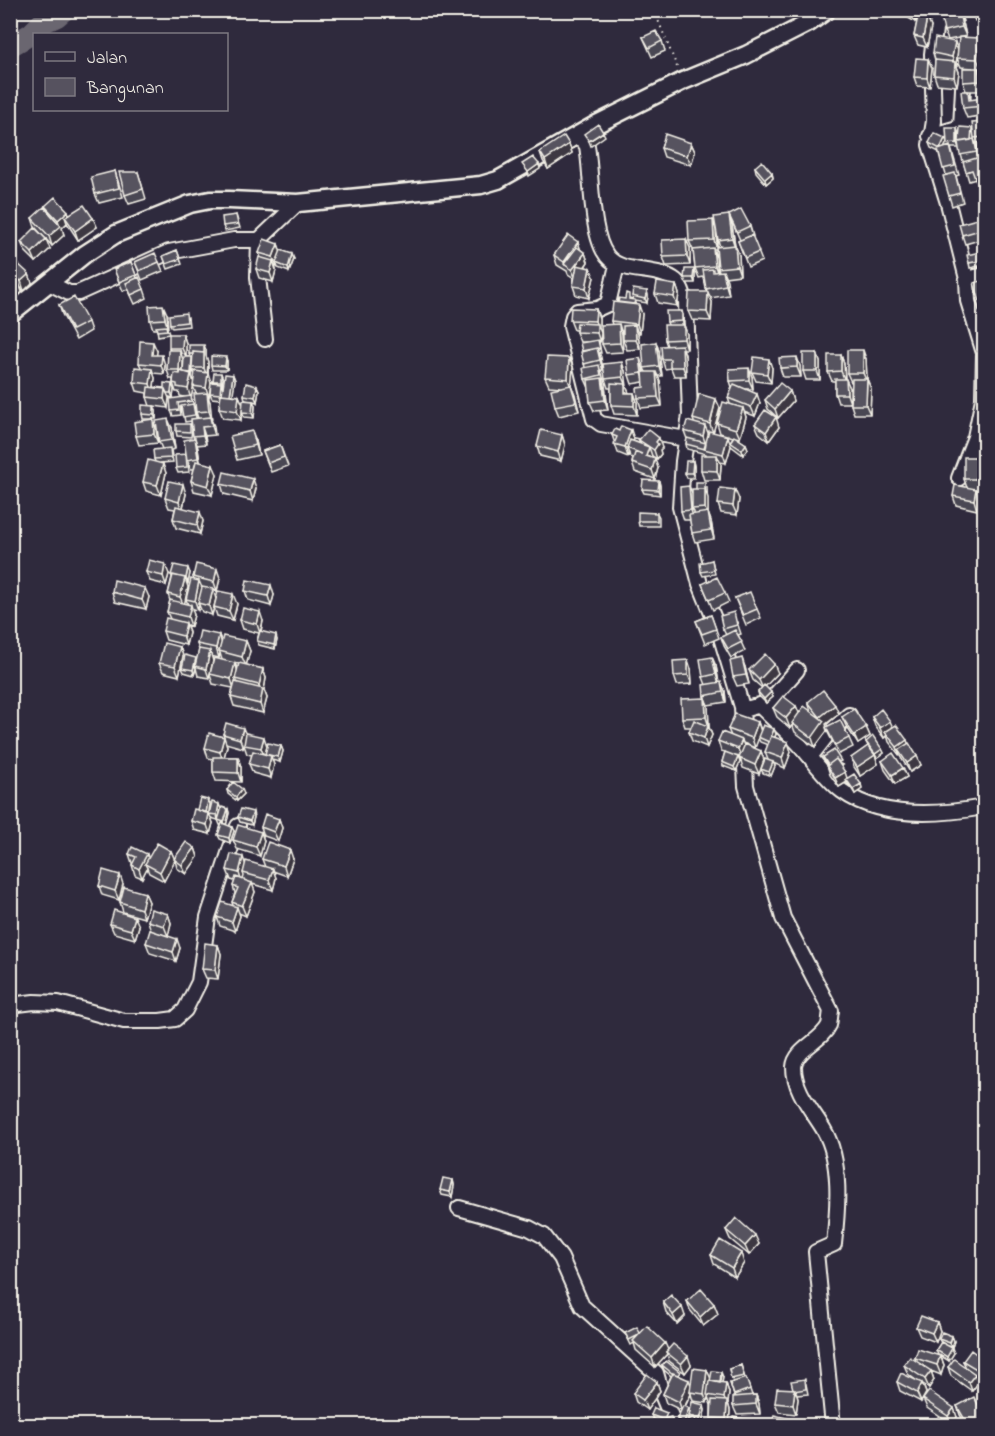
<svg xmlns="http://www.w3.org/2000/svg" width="995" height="1436" font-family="'Indie Flower',sans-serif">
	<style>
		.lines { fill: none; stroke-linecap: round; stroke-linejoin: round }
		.river { stroke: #6a6670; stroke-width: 22 }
		.minor-casing { stroke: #f4f1e8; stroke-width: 18 }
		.tertiary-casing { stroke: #f4f1e8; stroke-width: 21 }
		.path { stroke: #f4f1e8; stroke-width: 2; stroke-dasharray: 1.5 4.5; stroke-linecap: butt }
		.minor { stroke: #2f2a3d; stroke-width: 14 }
		.tertiary { stroke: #2f2a3d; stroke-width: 16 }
		.wall { fill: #4a4752; stroke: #f4f1e8; stroke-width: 1.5; fill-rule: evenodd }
		.shaded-wall { fill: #3c3942; stroke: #f4f1e8; stroke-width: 1.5 }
		.building { fill: #56525f; stroke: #f4f1e8; stroke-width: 1.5 }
	</style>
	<rect width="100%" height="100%" fill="#2f2a3d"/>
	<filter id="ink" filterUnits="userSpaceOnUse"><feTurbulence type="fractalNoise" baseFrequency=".0167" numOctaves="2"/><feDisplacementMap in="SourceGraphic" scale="12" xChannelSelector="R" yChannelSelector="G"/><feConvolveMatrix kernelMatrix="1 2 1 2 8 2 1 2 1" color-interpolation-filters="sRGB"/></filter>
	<g filter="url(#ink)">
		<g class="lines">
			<path class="river" d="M10,46L31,34L42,23L57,16L64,10"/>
			<g class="minor-casing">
				<path id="minor" d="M944,10L935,29L932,54L934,121L930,145L948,203L967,279L968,301L984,353L983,399L975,437L959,478
					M961,127L964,70
					M930,136L961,127L984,123
					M576,137L583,140L587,146C592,174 590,234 607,256C623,276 656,265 676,281C682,286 683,295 686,302L690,415L683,461L680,507L700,584L719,631L742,707L746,709L768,703L797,670
					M617,265L608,304L597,309L577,311L573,316L571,326L594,419L601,424L686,439
					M967,279L984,275
					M49,283L69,293H78L169,252L234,240H259
					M265,339L258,277L259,240L298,203
					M759,705C772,718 786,730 798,743C813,759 825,778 842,791C880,819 940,815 984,807
					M742,707L746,786L783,918L831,1011C830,1015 830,1021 829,1025C822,1041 795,1049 794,1067C794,1091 813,1111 824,1130C842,1161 838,1209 834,1244L816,1252L833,1426
					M810,757L828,734L849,715
					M10,1005L34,1002L58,1003L124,1021H160L175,1019L185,1010L199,982L208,917L238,826
					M459,1208L529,1228L544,1236L561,1258L582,1306L656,1373L663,1397L675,1426"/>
			</g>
			<g class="tertiary-casing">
				<path id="tertiary" d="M10,314L85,254L116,234L190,204L210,200H229L298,203L481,185L498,180L597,124L683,81L746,55L809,23L827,10"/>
			</g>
			<path class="path" d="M654,10L677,67"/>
			<use href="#minor" class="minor"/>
			<use href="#tertiary" class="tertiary"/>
		</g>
		<path class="wall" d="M901,10H922L919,17L927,18L931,27L927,47L918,45L914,36L918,18L915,22L902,14Z
			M971,10H984V36L981,27L980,20L975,21Z
			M962,18L966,36L962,37L982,47L981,68H979L982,77V91H968L971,100L984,98V115L967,118L963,108L966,91L963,82L972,68L961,67L957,58L958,54L956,64L959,72L957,86L937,84L934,75L935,60L933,53L958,50L959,38L948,40L944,31Z
			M643,37L662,41L665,51L652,57Z
			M932,68L930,87L917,86L914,77Z
			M984,126V142L976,143L984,170V189L980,191L976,179L969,181L959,148H951L959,175L956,176L963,202L952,206L949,196L946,175L939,152L931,148L929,143L947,141L958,132V142L973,132Z
			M691,143L695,152L691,165L664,157L661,148Z
			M569,144L572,153L548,169L543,161L540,152Z
			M755,167L772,173L773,178L766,184L756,172Z
			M115,171L123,197L99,203L95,194Z
			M138,172L146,199L129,204L125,195Z
			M984,195V223L981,224L978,215L984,207Z
			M45,206L69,214L93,218L97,227L78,240L67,223L62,228L64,235L52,246L35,227L32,218L47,211Z
			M236,215L240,228L225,231L223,226Z
			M729,215L732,225L735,245L739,255L740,275L725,277L729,295L710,298L712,302L711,321L692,320L688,311L707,292L704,277L699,278L695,268L693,250L689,241L713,220L716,228ZM717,233L718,240L720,247H717ZM713,249H716L718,268L719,271L718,272L716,257Z
			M729,215L750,226L753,236H752L762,261L748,267L738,241L740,240Z
			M980,228L983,239L965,244L962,235Z
			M21,242L50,249L36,262L25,251Z
			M578,242L580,249L585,253L588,262L585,267L590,268L594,277L589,298L576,295L573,286L574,278L568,274L567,271L557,265L554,255Z
			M278,244L281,252L294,259L289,272L278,268L277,265V267L275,266L276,270L273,282L259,278L256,269L261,258L259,253Z
			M690,248V265L666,266L663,257Z
			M177,250L182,264L168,269L163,256Z
			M984,251V265L970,268L969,263Z
			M131,262L137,278L144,289L147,298L135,304L128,289L123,291L114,269Z
			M135,262H159L163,271L142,280Z
			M10,268L29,274L32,283L24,291L20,287L22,292L13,302L10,300Z
			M695,273V283H686L684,278Z
			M984,280V311H983L980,302Z
			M676,285L679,294L677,306L658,303L655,294Z
			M647,291L648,296L647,303L635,301L642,314L640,333H638L640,349L627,350L623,340V331H621L623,352L606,353L602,344L612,325L611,321L618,302L633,300L632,296Z
			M59,305L88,322L91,331L76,340L62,314Z
			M596,309L599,318V328L601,333L600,342H599L601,353H599L603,370H601L605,385L608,410L594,411L590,402L589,388L585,379V368L582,351L586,342H580L576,332L577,330H574L570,320Z
			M167,314V328L169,334L158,336L157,329H153L150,320Z
			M683,315L684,325L687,334V349H683L685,355L686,376H674L671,368L665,369L662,359L667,346L665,340L668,325L667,322Z
			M188,317L189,326L172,328L170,324Z
			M183,334L186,343V357H190L189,354L206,350V356L208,362L209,397H208L210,402L211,420L215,435L205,436L206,444L197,445L200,462L217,474L212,495L194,491L191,481L194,469H191L188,461L189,472L178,473L176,468L194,439L191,421L185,422L182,407H180L181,415L173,416L171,411L184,397L180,396L179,392H176L173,383V379H170L167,370L170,350L169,348ZM193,370L195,375L194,382L192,377ZM193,386L196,394V412L198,418H196L195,409L191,397Z
			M656,342L659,351L662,376H658L660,381L662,406L641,408L638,398L644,387V382L632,384L629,375L640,358L644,372H646L644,368Z
			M157,351L156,355L165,365L164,374L153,373L155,378L154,387L174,389L173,398L169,397L168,408L154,406L156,411V419H143L142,414L150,406L147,397V393L137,391L134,382L141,367L139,363Z
			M817,353L820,362V380H806L803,371Z
			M841,355L844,364L845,379L850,388V403H838L835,394V381H832L828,372Z
			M866,359L867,379L871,389L870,414H854L851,405L852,382H851L847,373Z
			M227,361V370H212L211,365Z
			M800,366L801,377H783L780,368Z
			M573,367L571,385L579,411L559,416L555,406L560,387L549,386L545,377Z
			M772,368L771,383L756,381L752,372Z
			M625,371L626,386L629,393H634L637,402V415L614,414L611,405V388H608L605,379Z
			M233,375L235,380L232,395L239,396L243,405L241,420L223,418L219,408L220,399L212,398L210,393L214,383L213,381L223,378L222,394Z
			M752,377L753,389H746L760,403L755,416L744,412L746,417L740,438L735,437L746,444L748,449L743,455L731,446L726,463L719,462L721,464L720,480H704L701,470L706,455V454L687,449L686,444L687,439L684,431L694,422L693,419L720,408L713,432L730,442L733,437L720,433L717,423L730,404L728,398L732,387L730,381Z
			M257,386L259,390L257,402L253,401L255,406L254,418L244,417L242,412L250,401L245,400L244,395Z
			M790,391L793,401L778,418L768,409L765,400Z
			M153,419L156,429L158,443L139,445L136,436Z
			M190,424L192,429L191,437L177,436L176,431Z
			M755,424L779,427L769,441L759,433Z
			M172,428L175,449L171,450L173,462L161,463L166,473L161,495L146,491L143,482L155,462L154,459L162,449L159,442Z
			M562,435L565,445L561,461L540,456L537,446Z
			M612,435L634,439L633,441L641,444L639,440L662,448L660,450L661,454L657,459L652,456V458L658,468L655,479L635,472L632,463L633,458L630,457L629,454L628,457L618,453Z
			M256,441L259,455L237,460L234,450Z
			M280,445L288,466L271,472L263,451Z
			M693,461L694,466V478H687L685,473Z
			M979,466L980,489H972L979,499L977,510L956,505L953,496L967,488L964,479Z
			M659,481L660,486V495L644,493L642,489Z
			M221,484L256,488L253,501L224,494Z
			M707,487L708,513L711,521L714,539L695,542L692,533L690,520H684L681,511L696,489Z
			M186,494L183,508L203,521L200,534L176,528L173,519L175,509L169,508L165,498Z
			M739,499L737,515L721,513L718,504Z
			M657,513L659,517V526H639L638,521Z
			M712,560L715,574L703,576L701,572Z
			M146,572L169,574L166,585L150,581Z
			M190,573L188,583H186L188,587L184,604L188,605L186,599L194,580L193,577L220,578L217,591L213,590L216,598L237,604L233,620L217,616L214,607L212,615L202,612L199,605L198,610L192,609L194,615L191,626L187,625L189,633L186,645L166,640L163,631L170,619L167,612L170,601L168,594L172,577L171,575Z
			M702,584L725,593L729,602L713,610Z
			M245,591L274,595L271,606L248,600Z
			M112,592L149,597L146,609L115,602Z
			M735,598L757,609L761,618L746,625Z
			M711,615L719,638L705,644L696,621Z
			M240,620L263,621L261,632L277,640L275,649L259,645L257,641L259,633L243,629Z
			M737,622L741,634L738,635L745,651L731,658L724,646L721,637L726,635L723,629Z
			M219,635L221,642L246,641L250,651L246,665L263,669L266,678L264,690L267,698L263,713L234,706L231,697L233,688L213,684L210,675L209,678L198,676L196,668L194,675L184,672L182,668L197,660L199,650L197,644ZM220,653L222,660H213L211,656L219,658ZM235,663L239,664L237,670Z
			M180,647L183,656L179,676L163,672L159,663Z
			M716,666L719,683L725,691L726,702L708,705L704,696L706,685L703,677Z
			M745,667L749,684L737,686L733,677Z
			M691,669L692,684L677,685L674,676Z
			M749,670L778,673L765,686L773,697L766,703L759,696L758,692L762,688L753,680Z
			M705,698L708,707L709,727L712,735L707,747L692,741L689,732L691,727H685L682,718Z
			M808,702L839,714L826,724V727L849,738L853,747L839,754L827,731L815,747L795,732L792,724L790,728L777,717L773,708L796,706L799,713L811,711Z
			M842,717L866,727L870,736L858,744L846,726Z
			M872,717L892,727L908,743L921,765L910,772L900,756L889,742L887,735L884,738L875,726Z
			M758,722L761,730L774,729L776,734L775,737L791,752L785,768L773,763L775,766L771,776L763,773L761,769L768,760L765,752L768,745L760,742L758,738L755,748L743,743L744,746L761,751L764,760L759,774L743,768L740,758L738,757L740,762L736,771L723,766L722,762L725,752L721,751L718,741L731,736L728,729Z
			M223,734L246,735L267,746H281L283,751L280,762L272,760L274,765L271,778L253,773L249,764L252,755L247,754L244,745L243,748L226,743L227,746L224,757H238L241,767V782L216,781L213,772V759L208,758L205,748L224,737Z
			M866,742L882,749L884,753L877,758L875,755L878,764L860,776L854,767L851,758L868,746Z
			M823,757L843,765L841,766L847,779L861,784L862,789L855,794L847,782L839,787L830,775L827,765Z
			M882,761L903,768L907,777L895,784L885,770Z
			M227,790L244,794L237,801L228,794Z
			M208,800L210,804L208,813L221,809H228L229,813L226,825L234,831L230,843L220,839L218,835L221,825H220L218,820L211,818L213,823L210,834L194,830L191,821L197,810Z
			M238,817H254L252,825L240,822Z
			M279,819L282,828L278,841L264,836L261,827Z
			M261,832L264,841L260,856L237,849L233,840Z
			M195,848L198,857L186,874L177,868L175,860L164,881L149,873L147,868L142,878L135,875L132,865V863L129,854L148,858L171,851L174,858Z
			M262,859H293L287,876L273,871L276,878L273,890L252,884L255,892L246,916L239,913L240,916L235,931L220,926L217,917L233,906L232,902L235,893L233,886L235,881L231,880L227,870L245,864L265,867Z
			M123,884L119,900L102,895L99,886Z
			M145,893L149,902L144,918L123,912L120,902Z
			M168,914L171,923L168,936L151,931L148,921Z
			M110,924L139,926L135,939L114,933Z
			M146,943L180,948L176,961L150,953Z
			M218,945L221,954L218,979L206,978L202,969Z
			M453,1180L454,1185L452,1197L442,1195L440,1190Z
			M726,1230L759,1244L749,1255L730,1239Z
			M711,1255L744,1263L735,1277L714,1264Z
			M687,1301L714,1304L718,1314L703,1326L690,1310Z
			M663,1302L685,1316L677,1324L666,1312Z
			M937,1322L940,1331L936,1342L920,1336L916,1327Z
			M625,1333H640L691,1365L685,1373L669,1361L667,1354L655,1367L636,1350L634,1343L631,1345Z
			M952,1336L954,1341L952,1347L948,1346L954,1353L949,1361L941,1356L944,1365L941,1375L931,1371L934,1380L929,1388L923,1384L926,1393L921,1402L900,1391L897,1382L917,1381L908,1374L904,1365L916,1361L915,1358L938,1355L936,1350L941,1343L939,1339Z
			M984,1360V1393L981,1391L978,1382L980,1379L975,1376L978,1383L972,1391L951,1376L948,1367L966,1368L963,1361Z
			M662,1365L682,1377L691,1385L707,1370L710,1379L723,1377L722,1383H726L729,1393L728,1403L730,1410L729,1425H714L711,1418V1405L708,1397L707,1403L693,1401L691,1394L685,1407L690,1411L705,1410L702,1424L697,1423H679L677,1419L681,1410L666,1403L663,1394L671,1376L664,1370Z
			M741,1365L745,1378H746L752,1395H756L759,1404L760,1414L737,1415L733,1406L734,1396L730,1383L733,1382L729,1369Z
			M657,1382L660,1391L647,1410L636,1402L633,1393Z
			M806,1384L808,1394L797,1395L798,1399L796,1414L779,1412L775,1403L793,1389Z
			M923,1399L957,1417L952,1425L927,1408Z
			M957,1406L984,1416V1425H966L960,1415Z
			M667,1413L661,1423L653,1419L651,1415Z"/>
		<path class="shaded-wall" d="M913,10H922L915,22L912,12Z
			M959,10L962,18L966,36L962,27Z
			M927,18L931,27L927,47L923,38Z
			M979,38L982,47L981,68L977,59Z
			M955,42L958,51L956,64L959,72L957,86L954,77L955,65L952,57Z
			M928,59L932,68L930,87L927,78Z
			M978,68L982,77V91L979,81Z
			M957,128L958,132L959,148L957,143Z
			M603,132L605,136L591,146L589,141Z
			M945,138L947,142L942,153L940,149Z
			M974,139L978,148L981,161L977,152Z
			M691,143L695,152L691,165L687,156Z
			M569,144L572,153L548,169L545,160Z
			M539,164L540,169L529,176L528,172Z
			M772,173L773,178L766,184L765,179Z
			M68,211L71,220L65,217L67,223L62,228L64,235L52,246L49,236L60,226L58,220Z
			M729,215L732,225L735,246V245L739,255L740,275L737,266L735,247L732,238Z
			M93,218L97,227L78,240L75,231Z
			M713,220L716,230L717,249L714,240Z
			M46,239L50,249L36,262L32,253Z
			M686,239L690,248V265L687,256Z
			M578,242L581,251L565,265L564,262Z
			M278,244L281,253L276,263L277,267L273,257Z
			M713,248L716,257L718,275L715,266Z
			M585,253L588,262L576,279L572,270Z
			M292,254L294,259L289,272L288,268Z
			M273,261L276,270L273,282L270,273Z
			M590,268L594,277L589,298L586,288Z
			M694,269L695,273V283L693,278Z
			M723,271L727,280L729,295L726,285Z
			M29,274L32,283L24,291L21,281Z
			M19,283L22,292L13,302L10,292Z
			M676,285L679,294L677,306L674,297Z
			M647,291L648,296L647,303L645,299Z
			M708,292L712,302L711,321L707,312Z
			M163,305L167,314L168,328L165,319Z
			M639,305L642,314L640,333L637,324Z
			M596,309L599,318V328L601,333L600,342L597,333V326L595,321Z
			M682,311L683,315L684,325L687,334V349L684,339Z
			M619,324L622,334L623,352L620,343Z
			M635,325L638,334L640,349L636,340Z
			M183,334L186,343V357L182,348Z
			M153,342L157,351L156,364L152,355Z
			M656,342L659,351L662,376L659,366Z
			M204,345L206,350V356L208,362L207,376L208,373L211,382L209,397L206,388L207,377L204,368Z
			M682,345L685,355L686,376L683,367Z
			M597,348L601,357L603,370L600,360Z
			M180,350L183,360V379L179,370Z
			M863,350L866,359L867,382L863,373Z
			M817,353L820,362V380L817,371Z
			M162,355L165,365L164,374L161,365Z
			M841,355L844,364L845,381L841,371Z
			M192,357L193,362L192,377L191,373Z
			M226,357L227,361V370L225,366Z
			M797,357L800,366L801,377L797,367Z
			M569,358L573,367L571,388L568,379Z
			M640,358L643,368L645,382L642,373Z
			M769,359L772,368L771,383L767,374Z
			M622,362L625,371L627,386L623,377Z
			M749,368L752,377L753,389L749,380Z
			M152,369L155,378L153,393L150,384Z
			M656,372L660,381L662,406L658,397Z
			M221,373L223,378L222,386L221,381Z
			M191,374L194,383L191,399L188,389Z
			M233,375L235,380L232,400L230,396Z
			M602,378L605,388L608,410L605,400Z
			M846,379L850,388V403L847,394Z
			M867,379L871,389L870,414L866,405Z
			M221,383L223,388L222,399L220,394Z
			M172,384L174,389L173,398L171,393Z
			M625,384L629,393H625Z
			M571,385L575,394L579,411L576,402Z
			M257,386L259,390L257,402L255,397Z
			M165,389L169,398L168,408L164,399Z
			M790,391L793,401L778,418L775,409Z
			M207,393L210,402L212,420L209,411Z
			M634,393L637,402V415L634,406Z
			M757,394L760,403L755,416L751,407Z
			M239,396L243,405L241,420L237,411Z
			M716,399L720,408L713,433L710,424Z
			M253,401L255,406L254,418L252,413Z
			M154,406L156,411V419L154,415Z
			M743,408L746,417L740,438L736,429Z
			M210,417L214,426L215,435L212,426Z
			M776,417L779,427L769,441L766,432Z
			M153,419L156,429L158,443L154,434Z
			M168,419L172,428L175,449L172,440Z
			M705,426L709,435L706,445L703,436Z
			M202,427L205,436L206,444L203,435Z
			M631,430L634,439L630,449L627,448L629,454L628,457L625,447Z
			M252,431L256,441L259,455L256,445Z
			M562,435L565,445L561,461L558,452Z
			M728,436L731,446L726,463L723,454Z
			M195,438L198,448L201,468L198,458Z
			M659,438L662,448L660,450L661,454L657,459L654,450L656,442Z
			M746,444L748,449L743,455L742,450Z
			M649,447L652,456L649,465L646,456Z
			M717,455L721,464L720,480L717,471Z
			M976,457L979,466L980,489L976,479Z
			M655,459L658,468L655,479L652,470Z
			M693,461L694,466V478L692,473Z
			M163,464L166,473L161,495L157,485Z
			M213,465L217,474L212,495L208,486Z
			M253,479L256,488L253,501L250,491Z
			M659,481L660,486V495L658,490Z
			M183,484L186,494L182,511L179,502Z
			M689,486L693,495L692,509L694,512V520L691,510Z
			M705,489L708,498V513L711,521L714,539L705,508Z
			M976,489L979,499L977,510L974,500Z
			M735,490L739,499L737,515L733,506Z
			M200,512L203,521L200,534L197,525Z
			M165,564L169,574L166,585L163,576Z
			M188,568L190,573L188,583L186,578Z
			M217,569L220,578L217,591L214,582Z
			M185,578L188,587L184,606L180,597Z
			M199,581L203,590L198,603L199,605L198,610L195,601Z
			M271,585L274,595L271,606L268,596Z
			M145,588L149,597L146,609L142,600Z
			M213,589L216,599L212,615L209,606Z
			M233,594L237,604L233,620L229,611Z
			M191,605L194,615L191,626L188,617Z
			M260,612L263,621L260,633L257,624Z
			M186,623L189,633L186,645L183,636Z
			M219,635L222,644L219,651L220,653L219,658L216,648Z
			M276,635L277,640L275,649L274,645Z
			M246,641L250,651L246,666L242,657Z
			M180,647L183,656L179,676L175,666Z
			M210,651L213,661L209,678L206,669Z
			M712,657L716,666L719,684L716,674Z
			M196,658L197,663L195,666L196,668L194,675L193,670Z
			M742,658L745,667L749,684L746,675Z
			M688,660L691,669L692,684L688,675Z
			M235,663L238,672L235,679L236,681L234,689L231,679Z
			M774,664L778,673L763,689L759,680Z
			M263,669L266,678L264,690L267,698L263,713L260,704L262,693L259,685Z
			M721,682L725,691L726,702L723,692Z
			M771,692L773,697L766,703L764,699Z
			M705,698L708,707L709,727L706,717Z
			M835,705L839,714L826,724L828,730L826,727L827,731L815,747L812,738L820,717Z
			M796,706L800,715L790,728L786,718Z
			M890,721L894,730L885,732L887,735L884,738L880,728Z
			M758,722L761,732L755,748L752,738Z
			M708,726L712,735L707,747L704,738Z
			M866,727L870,736L858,744L854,735Z
			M243,728L247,737L243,748L240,739Z
			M774,729L776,734L771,746L769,742Z
			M224,737L227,746L223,761L220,752Z
			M264,737L267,746L265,758L261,748Z
			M742,740L745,749L742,759L738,749Z
			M907,740L910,749L898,750L900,756L897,747Z
			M788,742L791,752L785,768L782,758Z
			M281,746L283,751L280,762L278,757Z
			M882,749L884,753L877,758L875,754Z
			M761,751L764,760L759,774L755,765Z
			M875,755L878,764L860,776L857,767Z
			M271,756L274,765L271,778L268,769Z
			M917,756L921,765L910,772L907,763Z
			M238,757L241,767V782L238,773Z
			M738,757L740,762L736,771L734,767Z
			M773,762L775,766L771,776L769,772Z
			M903,768L907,777L895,784L892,775Z
			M845,772L848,781L846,779L847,782L839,787L835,778Z
			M861,784L862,789L855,794L853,789Z
			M242,789L244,794L237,801L236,797Z
			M208,800L210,804L208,818L206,813Z
			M219,804L221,809L218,820L217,815Z
			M228,809L229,813L226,826L224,822Z
			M253,812L254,817L252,825L250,821Z
			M209,813L213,823L210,834L207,825Z
			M279,819L282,828L278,841L274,832Z
			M232,827L234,831L230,843L229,838Z
			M261,832L264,841L260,856L256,847Z
			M195,848L198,857L186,874L182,865Z
			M290,850L293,859L287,876L284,866Z
			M171,851L175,860L164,881L160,872Z
			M147,854L150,863L145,864L147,868L142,878L139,869Z
			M243,857L246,866L243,873L244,876L242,883L239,873Z
			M273,869L276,878L273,890L269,880Z
			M120,875L123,884L119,900L115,891Z
			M252,883L255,892L246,916L242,906Z
			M145,893L149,902L144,918L141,909Z
			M237,907L240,916L235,931L232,922Z
			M168,914L171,923L168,936L164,926Z
			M135,917L139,926L135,939L131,930Z
			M177,939L180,948L176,961L173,952Z
			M218,945L221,954L218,979L215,970Z
			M453,1180L454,1185L452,1197L450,1192Z
			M755,1235L759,1244L749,1255L745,1246Z
			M741,1253L744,1263L735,1277L732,1268Z
			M714,1304L718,1314L703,1326L700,1317Z
			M682,1307L685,1316L677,1324L673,1315Z
			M937,1322L940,1331L936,1342L932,1333Z
			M952,1336L954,1341L952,1347L950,1343Z
			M665,1343L669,1352H666L667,1354L655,1367L652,1358Z
			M952,1348L954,1353L949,1361L947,1357Z
			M688,1356L691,1365L685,1373L681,1364Z
			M940,1356L944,1365L941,1375L937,1365Z
			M984,1361V1375L981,1380L978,1370Z
			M707,1370L711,1379L707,1403L704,1394Z
			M931,1371L934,1380L929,1388L925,1379Z
			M721,1372L723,1377L721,1388L720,1383Z
			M975,1374L978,1383L972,1391L969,1382Z
			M689,1380L693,1390L690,1392L691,1394L682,1411L679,1402Z
			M657,1382L660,1391L647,1410L643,1400Z
			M726,1383L729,1393L728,1403L730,1410L729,1425H728L726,1419L727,1405L724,1398Z
			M922,1383L926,1393L921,1402L917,1393Z
			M795,1389L798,1399L796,1414L793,1405Z
			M756,1395L759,1404L760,1414L756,1404Z
			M704,1405L705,1410L702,1424L700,1419Z
			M689,1408L691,1413L686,1425L684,1422Z
			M954,1408L957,1417L952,1425L948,1416Z"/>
		<path class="building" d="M948,10H959L962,27L944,31L940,12Z
			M918,16L927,18L923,38L914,36Z
			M980,16H984V27H981Z
			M656,31L662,41L649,48L643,37Z
			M959,37L979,38L977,59L957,58Z
			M935,38L955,42L952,57L933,53Z
			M916,58L928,59L927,78L914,77Z
			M935,60L955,62L954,77L934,75Z
			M963,68H978L979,81L963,82Z
			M961,91H968L969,100L984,98V106L963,108Z
			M983,122L984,137L974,138L972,123Z
			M598,124L603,132L589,141L584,134Z
			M960,127L972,128L971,140L959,142Z
			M946,128H957V143L947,144Z
			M934,133L945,138L940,149L929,143Z
			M665,134L691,143L687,156L661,148Z
			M564,136L569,144L545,160L540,152Z
			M974,139L977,152L960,155L958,142Z
			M950,146L955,166L943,169L938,150Z
			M533,157L539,164L528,172L522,164Z
			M980,157L984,171V179L976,181L972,170L966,172L963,162Z
			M762,161L772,173L765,179L755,167Z
			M115,171L119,188L95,194L91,177Z
			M119,172H138L143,189L125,195Z
			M955,173L960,193L949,196L943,176Z
			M984,195V213L978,215L977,209L984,207L981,196Z
			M55,197L68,211L58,220L45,206Z
			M84,205L93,218L75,231L65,217Z
			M44,207L61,226L49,236L32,218Z
			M741,209L750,226L737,232L729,215Z
			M236,215L238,224L223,226L222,217Z
			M729,215L732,238L718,240L714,217Z
			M977,219L980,230L962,235L959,224Z
			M713,220L714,240L689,241L688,221Z
			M35,228L46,239L32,253L21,242Z
			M568,235L578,242L564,262L554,255Z
			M752,235L759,252L745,258L738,241Z
			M264,239L278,244L273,257L259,253Z
			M686,239L687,256L663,257L662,240Z
			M735,245L737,266L718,268L716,247Z
			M577,247L585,253L572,270L564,264Z
			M713,248L715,266L695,268L693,250Z
			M177,250L180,259L166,264L163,256Z
			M281,250L292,254L288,268L276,263Z
			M984,251V260L969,263L967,255Z
			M155,253L159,262L139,271L135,262Z
			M259,257L273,261L270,273L256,269Z
			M16,262L29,274L21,281L10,272V268Z
			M131,262L136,275L119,282L114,269Z
			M577,265L590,268L586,288L573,286Z
			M685,269H694L693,278H684Z
			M713,269V272L723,271L726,285L706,289L703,270Z
			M10,275L19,283L10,292Z
			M139,277L144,289L131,295L126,283Z
			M984,280V301L980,302L974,283Z
			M657,282L676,285L674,297L655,294Z
			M633,289L647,291L645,299L632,296Z
			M689,292H708L707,312L688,311Z
			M626,293L629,294V299L635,300L634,304L618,302L619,298L625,299Z
			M74,297L88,322L72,330L59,305Z
			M613,302L639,305L637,324L611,321Z
			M163,305L165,319L150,320L149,306Z
			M571,308L596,309L595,321L570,320Z
			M666,311H682V321L667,322Z
			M186,313L187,322L170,324L169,315Z
			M577,323L597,324V333L576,332Z
			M619,324L620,343L602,344L601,325Z
			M635,325L636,340H623V326Z
			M664,325H684V339L665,340Z
			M166,326L167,330L157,331L156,327Z
			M169,334H183L182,348H169Z
			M598,340L600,349L597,348L582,351L580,343Z
			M140,341L153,342L152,355H162L161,365L139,363Z
			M656,342L659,366L644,368L642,344Z
			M189,345H204V353L193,352V354H189Z
			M682,345L683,367H670V359H662L661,346Z
			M597,348L600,360L584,364L581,352Z
			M168,350H180L179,370H167Z
			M847,350H863V373H847Z
			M193,352L204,353V368H192Z
			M803,353H817V371H803Z
			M828,355H841V371L828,372Z
			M211,356L226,357L225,366L211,365Z
			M184,357H192L191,373L183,372Z
			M547,357L569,358L568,379L545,377Z
			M754,357L769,359L767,374L752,372Z
			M797,357V367L780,368L779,358Z
			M640,358L642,373L629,375L627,360Z
			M622,362L623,377L605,379L603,364Z
			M599,365L601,375L585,379L583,368Z
			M135,367L152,369L150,384L134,382Z
			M749,368V380L730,381L729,369Z
			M181,371L191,374L188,389L177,387V384L173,383L174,373L180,374Z
			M195,371L208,373L206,388L193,386Z
			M643,372H656L658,397L638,398L637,388L644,387Z
			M214,373H221V381H213Z
			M225,374L233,375L230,395L222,394Z
			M602,378L605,400L590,402L588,380Z
			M835,379H846L847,394H835Z
			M852,379H867L866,405H851Z
			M211,382L221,383L220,394L210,393Z
			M164,383L172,384L171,393H167L165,389H164Z
			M246,383L257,386L255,397L244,395Z
			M611,383L625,384V393H634V406L611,405Z
			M780,383L790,391L775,409L765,400Z
			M734,384L757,394L751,407L728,398Z
			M571,385L576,402L555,406L551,389Z
			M148,387L165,389L164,399L147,397Z
			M207,393L209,411L196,412L194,394Z
			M221,394L239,396L237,411L219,408Z
			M699,394L716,399L710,424L693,419Z
			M191,396L192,401L178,403L179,410L171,411L170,399Z
			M243,400L253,401L252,413L242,412Z
			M723,402L743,408L736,429L717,423Z
			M193,404L195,415L183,417L181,406Z
			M142,405L154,406V415L142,414Z
			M765,410L776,417L766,432L755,424Z
			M210,417L212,426L202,427L203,435L193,436L191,419Z
			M153,419L154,434L136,436L134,422Z
			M168,419L172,440L159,442L156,421Z
			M687,421L705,426L703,436L684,431Z
			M176,424H190V432L176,431Z
			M621,426L631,430L625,447L614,444L617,437L612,435L615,429L619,431Z
			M648,429L659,438L656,442L658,444L654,450L639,440Z
			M541,430L562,435L558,452L537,446Z
			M252,431L256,445L234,450L230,436Z
			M709,431L728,436L723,454L704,449Z
			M734,436L746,444L742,450L730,442Z
			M195,438L198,458L187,460L184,440Z
			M687,438L706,443L705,449L686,444Z
			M630,440L649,447L646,456L655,459L652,470L632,463L635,453L642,454L627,448Z
			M280,445L284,457L268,463L263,451Z
			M170,448L171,458L154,459L153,450Z
			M186,454L187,467L176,468L175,455Z
			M701,455H717V471L701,470Z
			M964,457H976V479H964Z
			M148,460L163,464L157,485L143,482Z
			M196,461L213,465L208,486L191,481Z
			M686,461H693L692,473H685Z
			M224,472L253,479L250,491L221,484Z
			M643,480L659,481L658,490L642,489Z
			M169,481L183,484L179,502L165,498Z
			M696,482H705V491V489H696Z
			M955,485L976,489L974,500L953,496Z
			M689,486L691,510L681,511L680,487Z
			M720,488L735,490L733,506L718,504Z
			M692,489H705V508L692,509Z
			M176,506L200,512L197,525L173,519Z
			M638,512L657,513V521H638Z
			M708,512L711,530L692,533L689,515Z
			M149,560L165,564L163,576L146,572Z
			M712,560L714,570L701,572L700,563Z
			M196,564L217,569L214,582L193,577Z
			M174,565L188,568L186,578L171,575Z
			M173,575L185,578L180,597L168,594Z
			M717,577L725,593L709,600L702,584Z
			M191,579L199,581L195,601L186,599Z
			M114,580L145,588L142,600L112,592Z
			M247,580L271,585L268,596L245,591Z
			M202,587L213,589L209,606L198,603Z
			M218,591L233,594L229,611L214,607Z
			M750,592L757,609L743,615L735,598Z
			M170,600L191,605L188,617L167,612Z
			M243,608L260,612L257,624L240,620Z
			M734,612L737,625L723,629L720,616Z
			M711,615L716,629L702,634L696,621Z
			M166,618L186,623L183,636L163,631Z
			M735,630L742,642L728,649L721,637Z
			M200,631L219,635L216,648L197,644Z
			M260,631L276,635L274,645L257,641Z
			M223,636L246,641L242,657L219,651Z
			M164,643L180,647L175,666L159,663Z
			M199,649L210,651L206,669L195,666Z
			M765,654L774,664L759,680L749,670Z
			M185,655L196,658L193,670L182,668Z
			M712,657L716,674L703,677L700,659Z
			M214,658L235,663L231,679L210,674Z
			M742,658L746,675L733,677L730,661Z
			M688,660V675L674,676L673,661Z
			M239,663L263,669L259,685L235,679Z
			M235,682L263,689L260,704L231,697Z
			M721,682L723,692L704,696L703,685Z
			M764,685L771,692L764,699L758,692Z
			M823,690L835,705L820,717L808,702Z
			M783,696L796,706L786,718L773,708Z
			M705,698L706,717L682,718L681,699Z
			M804,706L824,721L812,738L792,723Z
			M854,709L866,727L854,735L842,717Z
			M881,709L890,721L880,728L872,717Z
			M735,714L758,722L752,738L728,729Z
			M694,720L708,726L704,738L689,732Z
			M840,720L849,738L835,745L826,727Z
			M226,723L243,728L240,739L223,734Z
			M763,725L774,729L769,742L758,737Z
			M896,725L907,740L897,747L885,732Z
			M722,732L742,740L738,749L718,741Z
			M209,733L224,737L220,752L205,748Z
			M246,733L264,737L261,748L244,745Z
			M771,736L788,742L782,758L765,752Z
			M873,736L882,749L875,754L866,742Z
			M268,743L281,746L278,757L265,754Z
			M909,743L917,756L907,763L898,750Z
			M745,744L761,751L755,765L739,758Z
			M868,746L875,755L857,767L851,758Z
			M834,750L841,761L839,762L836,759L828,765L823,757Z
			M253,751L271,756L268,769L249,764Z
			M725,752L738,757L734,767L722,762Z
			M893,753L903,768L892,775L882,761Z
			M213,757H238V773L213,772Z
			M765,759L773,762L769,772L761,769Z
			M836,759L845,772L835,778L827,766Z
			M854,774L861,784L853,789L846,779Z
			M233,782L242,789L236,797L227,790Z
			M200,798L208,800L206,813L197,810Z
			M212,802L219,804L217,815L209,814Z
			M222,807L228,809L224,822L218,820Z
			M194,809L209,813L207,825L191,821Z
			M241,809L253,812L250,821L238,817Z
			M265,814L279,819L274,832L261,827Z
			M222,823L232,827L229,838L218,835Z
			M238,825L261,832L256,847L233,840Z
			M186,842L195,848L182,865L174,859Z
			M268,842L290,850L284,866L262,859Z
			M157,843L171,851L160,872L145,864Z
			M132,847L147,854L139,869L132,865L136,857L129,854Z
			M231,854L243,857L239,873L227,870Z
			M246,861L273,869L269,880L243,873Z
			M103,870L120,875L115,891L99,886Z
			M236,877L252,883L242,906L232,902L238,888L233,886Z
			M124,887L145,893L141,909L120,902Z
			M222,902L237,907L232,922L217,917Z
			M151,909L168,914L164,926L148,921Z
			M114,910L135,917L131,930L110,924Z
			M150,930L177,939L173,952L146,943Z
			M205,943L218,945L215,970L202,969Z
			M443,1178L453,1180L450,1192L440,1190Z
			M736,1218L755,1235L745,1246L726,1230Z
			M720,1240L741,1253L732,1268L711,1255Z
			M701,1289L714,1304L700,1317L687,1301Z
			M671,1295L682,1307L673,1315L663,1302Z
			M921,1316L937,1322L932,1333L916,1327Z
			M647,1326L665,1343L652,1358L633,1341Z
			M637,1327L640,1333L637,1336L629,1340L625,1333Z
			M942,1332L952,1336L950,1343L939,1339Z
			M941,1342L952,1348L947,1357L936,1350Z
			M673,1344L688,1356L681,1364L666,1352Z
			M918,1349L940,1356L937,1365L915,1358Z
			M971,1350L984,1360L978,1370L963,1361Z
			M910,1357L931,1371L925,1379L904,1365Z
			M954,1359L975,1374L969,1382L948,1367Z
			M666,1361L680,1372L678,1375L673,1373V1374L662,1365Z
			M741,1365L744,1376L731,1379L729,1369Z
			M693,1368L707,1370L704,1394L690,1392Z
			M712,1371L721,1372L720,1383L710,1381Z
			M984,1372V1386L978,1382Z
			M673,1373L689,1380L679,1402L663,1394Z
			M901,1373L922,1383L917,1393L897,1382Z
			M647,1374L657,1382L643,1400L633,1393Z
			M746,1378L750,1389L734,1395L730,1383Z
			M805,1379L806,1389L794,1391L795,1389H793L791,1381Z
			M709,1381L726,1383L724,1398L707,1395Z
			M777,1388L795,1389L793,1405L775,1403Z
			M929,1391L954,1408L948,1416L923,1399Z
			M756,1395V1404L733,1406V1397Z
			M974,1397L984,1416V1418L971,1425H968L957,1406Z
			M712,1400L727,1401L726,1419L711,1418Z
			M692,1402L704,1405L700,1419L694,1418V1417L689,1416Z
			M683,1406L689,1408L684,1422L677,1419Z
			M654,1408L667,1413L664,1420L651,1415Z
			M774,1415L791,1419L790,1425H772Z
			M671,1417L674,1425H662L660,1420Z
			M694,1417L698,1425H680L679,1424Z
			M733,1417L752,1420L751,1425H732Z
			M756,1421L769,1423V1425H755Z"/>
	</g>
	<rect width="995" height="1436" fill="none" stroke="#2f2a3d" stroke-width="36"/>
	<rect x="18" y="18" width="959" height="1400" fill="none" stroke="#f4f1e8" stroke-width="2" filter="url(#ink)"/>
	<rect x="33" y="33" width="195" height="78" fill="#2f2a3d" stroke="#7e7a81" stroke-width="1.5"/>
	<rect x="45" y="52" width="30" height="9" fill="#2f2a3d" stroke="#7e7a81" stroke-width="1.5"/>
	<text x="87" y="63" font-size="18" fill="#f4f1e8">Jalan</text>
	<rect x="45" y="78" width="30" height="18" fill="#56525f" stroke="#7e7a81" stroke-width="1.5"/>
	<text x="87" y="93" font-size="18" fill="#f4f1e8">Bangunan</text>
</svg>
